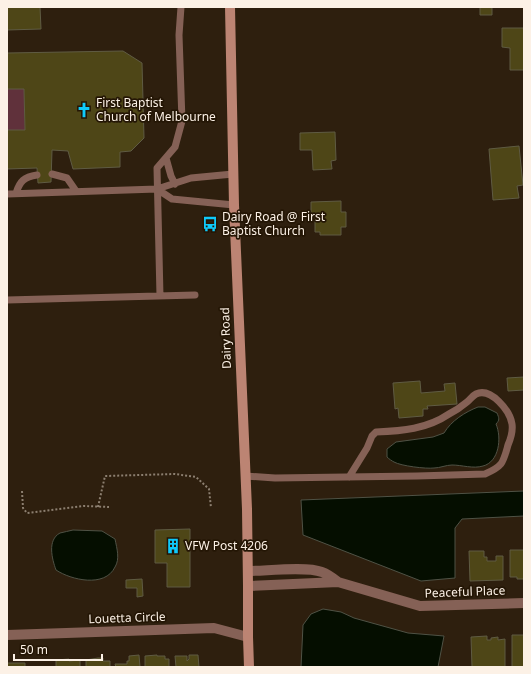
<svg xmlns="http://www.w3.org/2000/svg" width="531" height="674" font-family="'Noto Sans',sans-serif">
	<style>
		.green { fill: #60313b }
		.water { fill: #050e00; stroke: #4f5245 }
		.building { fill: #4e4617; stroke: #5f5b43 }
		.lines { fill: none; stroke-linecap: round; stroke-linejoin: round }
		.path { stroke: #8c7f70; stroke-width: 2; stroke-dasharray: 2 2; stroke-linecap: butt }
		.lane { stroke: #856156; stroke-width: 7 }
		.street { stroke: #856156; stroke-width: 10 }
		.secondary { stroke: #bc8473; stroke-width: 10 }
		.labels { text-anchor: middle; stroke-width: 3.5; stroke-linejoin: round; paint-order: stroke }
		.poi-label { font-size: 12px; fill: #fcf1e6; stroke: #241605; text-anchor: start }
		.street-label { font-size: 12px; fill: #fcf1e6; stroke: #241605 }
	</style>
	<rect width="100%" height="100%" fill="#2e1f0e"/>
	<path class="green" d="M7,89H24L25,130H7Z"/>
	<path class="water" d="M478,407H485L497,413C499,418 500,420 496,424C502,438 499,462 483,466C473,469 462,465 452,465C446,465 440,468 434,468C426,469 401,466 394,462C392,461 389,459 387,457V449L396,442L433,437L444,433C451,421 465,412 478,407Z
		M524,491V516L462,519L455,528V578L421,581L303,535L301,500Z
		M73,530L102,531L115,539C117,549 120,559 115,567C105,588 71,580 56,570C52,559 47,540 60,533C64,532 69,531 73,530Z
		M323,609L341,612L354,618L408,633L444,636L438,667H301L303,625L311,614Z"/>
	<path class="building" d="M7,7H40L41,29L7,30Z
		M480,7H492V15H480Z
		M502,28H524V70H510V48L502,47Z
		M123,51L142,63L144,138L131,151L120,152V167L73,169L68,151L52,150L51,182L38,183L37,168L7,169V130H25L24,89H7V53Z
		M335,132L336,160L331,161L332,169L313,170L312,150H300V133Z
		M519,146L523,185L517,186L519,198L493,200L489,149Z
		M341,201V212H346V227H341V235H320V232H315V215H311V202Z
		M524,377V390L508,391L507,378Z
		M420,381L421,393L445,391L444,384L455,383L457,404L427,406L428,409H423V416L399,418L398,408L395,409L393,383Z
		M190,529V587H167V563H155V530Z
		M510,550H524V579H517V577H510Z
		M469,551H484V557H487V561H496V556H503V580L470,581Z
		M142,579L143,596L137,597V588H126V580Z
		M512,635H524V667H512Z
		M487,636V640H491V638L498,637V640L505,639V667H472L471,637Z
		M139,655L140,667H116L115,664H127V661H129V656Z
		M157,655V656H165V659H169V667H145V656Z
		M189,655H198L199,667H176L175,656H187V661L189,659Z
		M98,658H103V661H110V667H86V660Z
		M69,659V661L80,660V667H56V660Z
		M7,663H25V667H7Z"/>
	<g class="lines">
		<path class="path" d="M22,491L23,508L27,513L84,506L109,507
			M98,507L105,476L175,474L196,477L209,489L211,508"/>
		<path class="lane" d="M166,158L171,176L175,184
			M52,174L67,178L76,191
			M157,189L172,199L234,205
			M16,193C20,181 24,177 37,175
			M7,194L157,189L191,178L233,174
			M160,296L157,168L175,147L182,121L179,35L181,7
			M7,300L195,295
			M245,476L275,478L417,476L485,474C503,466 503,463 508,445C511,438 513,431 512,424C510,411 491,387 476,394C472,396 470,400 467,402C461,407 455,411 449,414C427,429 402,431 376,432L372,436L367,448L349,477"/>
		<path class="street" d="M248,571C266,571 306,566 322,572C328,574 333,578 338,582
			M248,586L338,582L420,606L524,603
			M7,635L214,628L248,637"/>
		<path class="secondary" d="M230,7L234,205L247,509L248,586V637L249,667"/>
	</g>
	<defs>
		<g id="church-bare" transform="scale(1.2)"><path d="M-1.2-6h2.4v3.5h3.3v2.4h-3.3V6h-2.4V-.1h-3.3v-2.4h3.3Z" fill="#0fcafa" stroke="#241605" stroke-width="2.5" paint-order="stroke"/></g>
		<g id="bus-bare" transform="scale(1.2)"><path d="M-5-6H5V4H4V6H2V4H-2V6H-4V4H-5ZM-3.5-4V0h7V-4ZM-3.5 1.2v1.5H-2V1.2ZM2 1.2v1.5H3.5V1.2Z" fill="#0fcafa" stroke="#241605" stroke-width="2.5" paint-order="stroke"/></g>
		<g id="building-bare" transform="scale(1.2)"><path d="M-4-6H4V6H1V3H-1V6H-4ZM-2.5-4.3h1.7v1.8h-1.7ZM.8-4.3h1.7v1.8H.8ZM-2.5-1h1.7V.8h-1.7ZM.8-1h1.7V.8H.8Z" fill="#0fcafa" stroke="#241605" stroke-width="2.5" paint-order="stroke"/></g>
	</defs>
	<g fill-rule="evenodd">
		<use href="#church-bare" x="84" y="110"/>
		<use href="#bus-bare" x="210" y="224"/>
		<use href="#building-bare" x="173" y="546"/>
	</g>
	<g class="labels">
		<g class="poi-label">
			<text x="96" y="107">First Baptist<tspan x="96" dy="14">Church of Melbourne</tspan></text>
			<text x="222" y="221">Dairy Road @ First<tspan x="222" dy="14">Baptist Church</tspan></text>
			<text x="185" y="550">VFW Post 4206</text>
		</g>
		<g class="street-label">
			<text transform="translate(226 338) rotate(-92)" y="4">Dairy Road</text>
			<text transform="translate(465 592) rotate(-2)" y="4">Peaceful Place</text>
			<text transform="translate(127 618) rotate(-2)" y="4">Louetta Circle</text>
		</g>
	</g>
	<rect width="531" height="674" fill="none" stroke="#fcf1e6" stroke-width="16"/>
	<path d="M14 654v6h88v-6" fill="none" stroke="#fcf1e6" stroke-width="2"/>
	<text x="20" y="654" font-size="12" fill="#fcf1e6" stroke="#241605" stroke-width="3" paint-order="stroke">50 m</text>
</svg>
